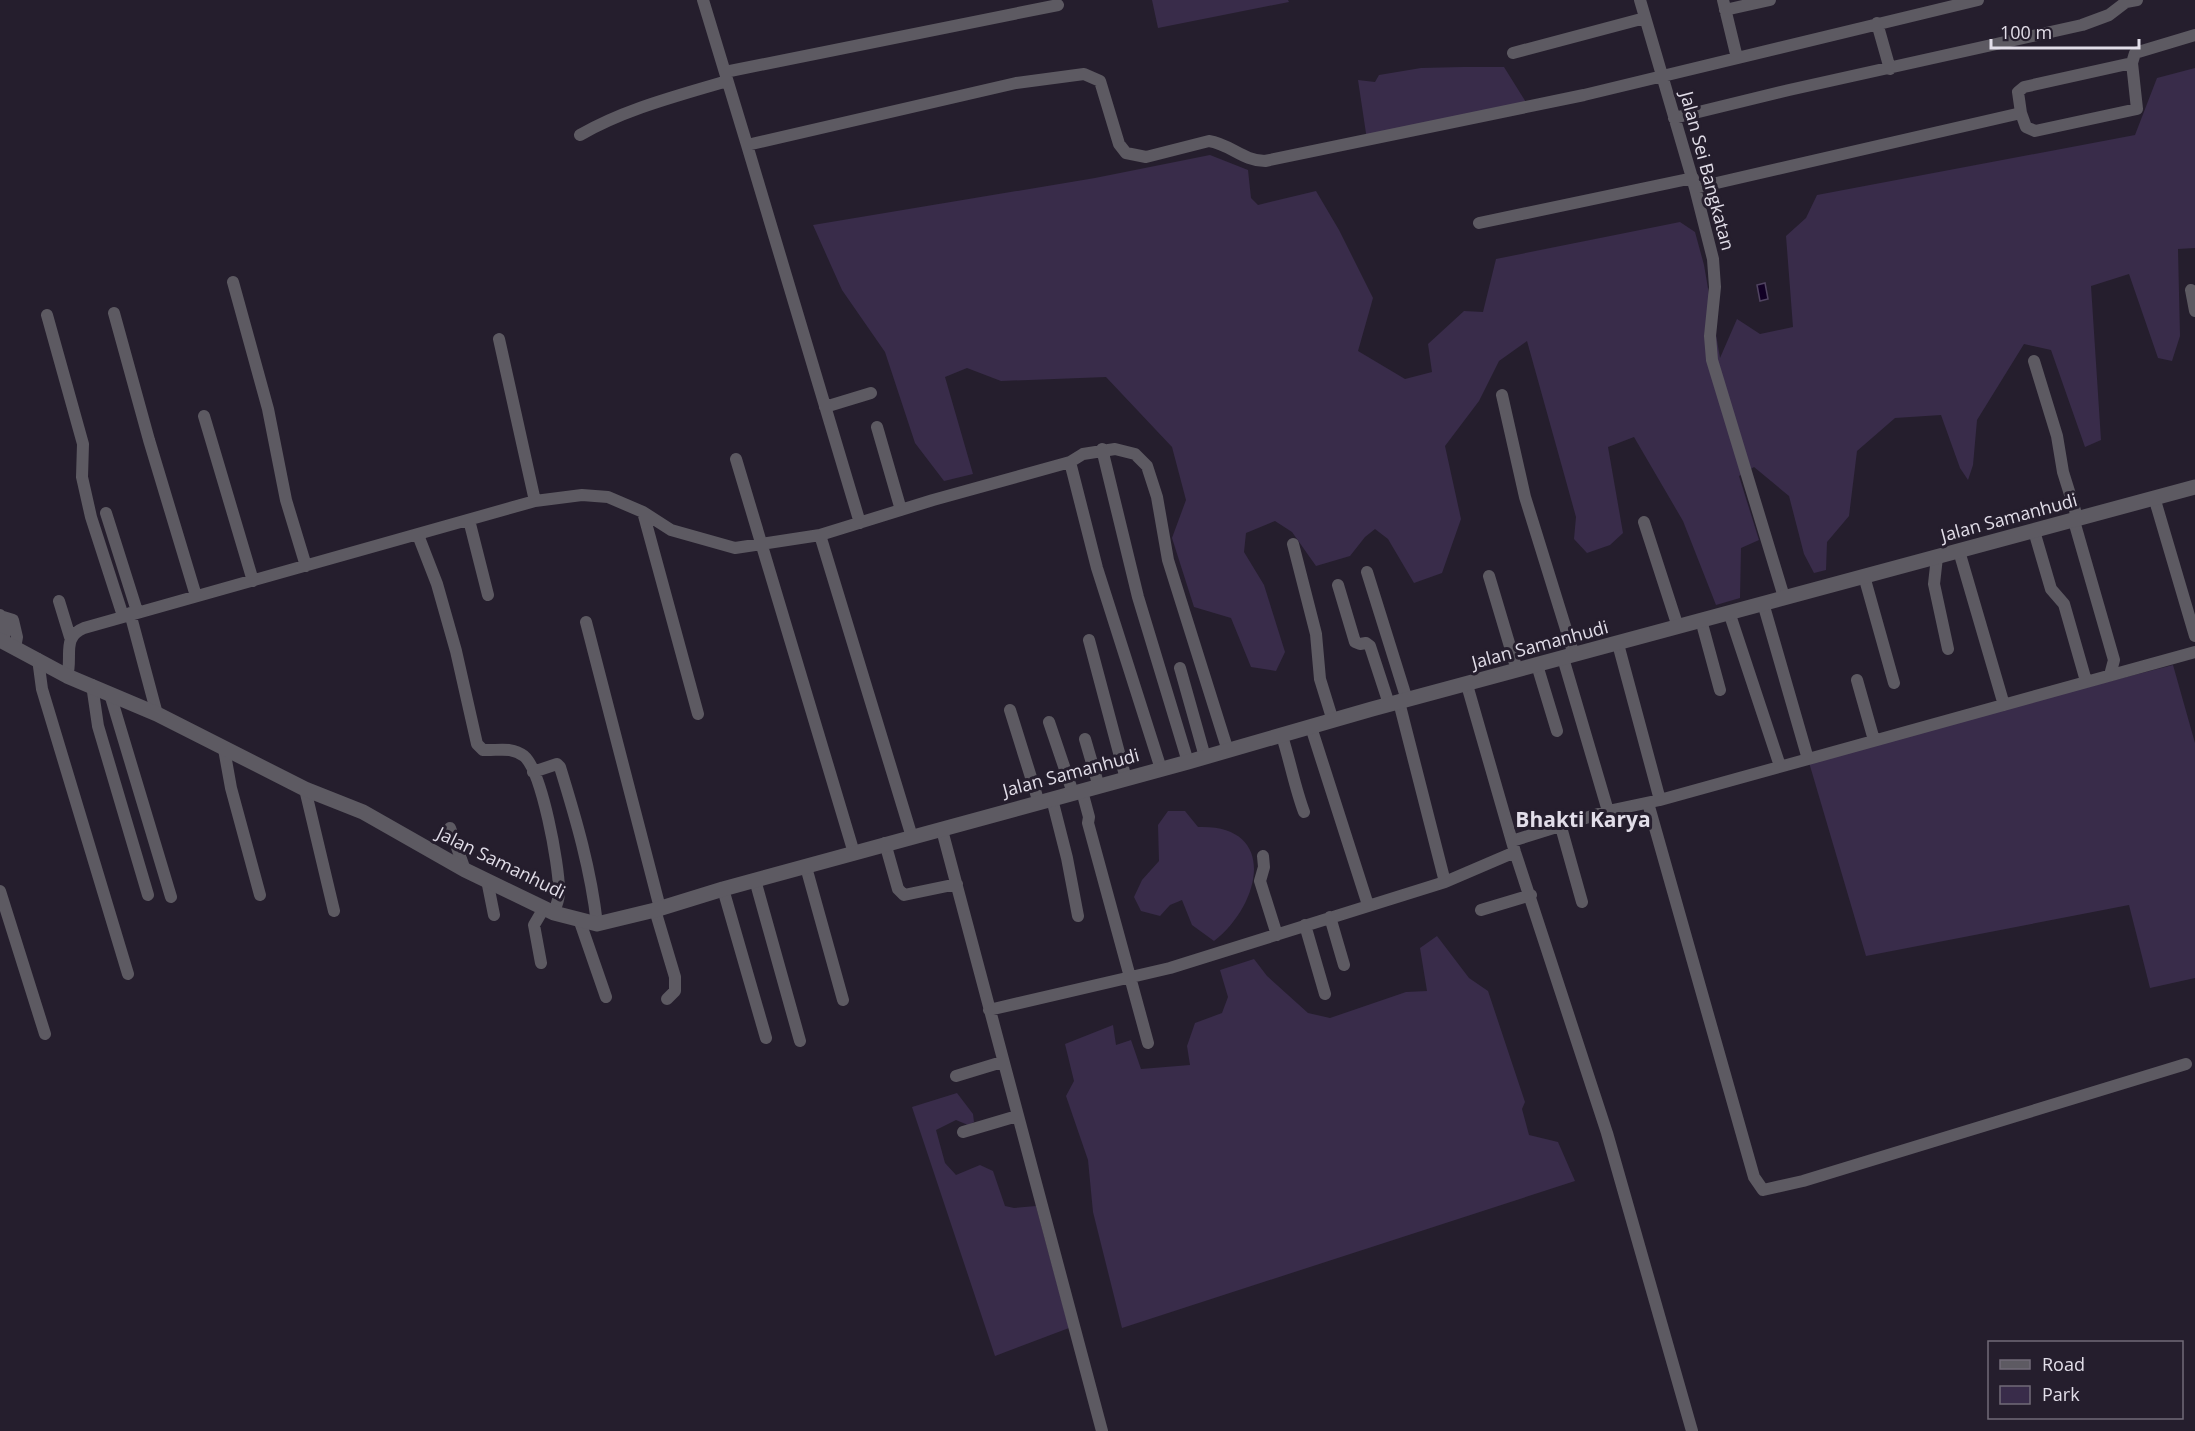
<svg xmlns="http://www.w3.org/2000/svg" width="2195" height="1431" font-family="'Open Sans',sans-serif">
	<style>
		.green { fill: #392c4a }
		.water { fill: #120025; stroke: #504360; stroke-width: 1.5 }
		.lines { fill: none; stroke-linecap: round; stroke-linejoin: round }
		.minor { stroke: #5d5a62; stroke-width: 12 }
		.tertiary { stroke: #5d5a62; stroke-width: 15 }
		.labels { text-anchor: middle; stroke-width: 6; stroke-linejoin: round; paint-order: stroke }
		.street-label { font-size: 18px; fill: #e2dee9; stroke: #251e2d }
		.quarter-label { font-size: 21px; font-weight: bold; fill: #e2dee9; stroke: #251e2d }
	</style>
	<rect width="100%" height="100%" fill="#251e2d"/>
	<path class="green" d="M1152,0H1288L1289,2L1158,28Z
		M1463,67H1504L1529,107L1367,140L1358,80L1375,82L1379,75L1421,68Z
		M2195,68V248L2178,249L2180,336L2172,361L2158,358L2129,274L2091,286L2101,440L2085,447L2051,350L2024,344L1977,420L1973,465L1968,480L1960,468L1941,415L1895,418L1857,451L1849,516L1827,542L1826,570L1814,573L1804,554L1789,496L1754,467L1739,476L1759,540L1741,548L1740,598L1716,605L1683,521L1634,437L1608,447L1623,533L1610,545L1587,553L1574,539L1576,517L1527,341L1499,361L1479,401L1445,446L1461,519L1442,573L1414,583L1388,539L1375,529L1365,537L1350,556L1316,566L1292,532L1275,521L1246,533L1244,552L1264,585L1285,652L1276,671L1251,667L1231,618L1194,607L1172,538L1186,500L1172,447L1106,377L1001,381L967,368L945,377L973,474L944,481L915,443L885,352L842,290L813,225L1095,178L1210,155L1248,170L1251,198L1258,205L1316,191L1339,230L1373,298L1358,351L1405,379L1432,372L1428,344L1464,311L1483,312L1496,259L1680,222L1695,232L1704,265L1720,358L1737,319L1760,334L1793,327L1786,236L1806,218L1817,195L2135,135L2157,78Z
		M2173,665L2195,743V978L2150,988L2129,905L1866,956L1808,759Z
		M1168,811H1185L1198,827C1279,824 1261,905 1214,941L1192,925L1182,900L1170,905L1160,916L1141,911L1134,897L1142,880L1159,861L1158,825Z
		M1437,936L1469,978L1488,991L1525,1102L1522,1109L1529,1135L1558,1142L1575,1181L1122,1328L1093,1212L1088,1160L1066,1096L1074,1081L1065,1044L1113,1025L1116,1045L1131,1040L1141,1069L1190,1065L1187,1046L1195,1023L1222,1013L1228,997L1220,970L1254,959L1267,976L1308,1013L1330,1018L1406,992L1427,991L1420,948Z
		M957,1093L973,1114L974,1122L968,1125L956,1120L936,1130L945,1163L956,1175L980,1165L993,1171L1005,1206L1014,1208L1036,1206L1069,1328L995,1356L912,1107Z"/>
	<path class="water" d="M1765,283L1768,299L1760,301L1757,285Z"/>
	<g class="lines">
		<path class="minor" d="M703,0L747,145L1016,83L1084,74L1100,81L1119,144L1126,153L1146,157L1209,141C1230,144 1243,161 1265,161L1584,95L1978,0
			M1640,0L1695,188L1713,259L1715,287L1710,336L1712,360L1784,597
			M1723,0L1737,58
			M1725,10L1770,0
			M1877,23L1890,69
			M1513,53L1645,18
			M725,72L1058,5
			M2021,113L2026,127L2035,131L2137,109L2132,63L2135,53L2195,35
			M1674,118L1789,90L2082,25L2109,15L2126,2L2137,0
			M580,135C625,109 677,96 727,81
			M747,145L860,523
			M1695,188L2021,113L2018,92L2024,87L2132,63
			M1479,223L1693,178
			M233,282L268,409L286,500L306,566
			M2191,290L2195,311
			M114,313L149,440L196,596
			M47,315L83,444L82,477L91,517L123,616
			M499,339L535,501
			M2034,361L2057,436L2063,472L2078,520
			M1502,395L1525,497L1574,655
			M825,407L871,393
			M204,416L253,581
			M877,427L901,510
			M1102,449L1138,597L1188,762
			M736,459L854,853
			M1070,462L1097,568L1161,769
			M2154,497L2195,636
			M643,512L698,714
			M106,513L137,611
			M469,520L488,595
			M2074,521L2114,660L2110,675
			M1644,522L1678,627
			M2034,531L2051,589L2064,604L2086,681
			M418,535L437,584L456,651L477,744L483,750C497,751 511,746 524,756C542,771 559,865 559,890C560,898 556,905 554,913
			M820,535L912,837
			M1293,544L1316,634L1320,679L1333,721
			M1959,551L2004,705
			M1937,557L1934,584L1948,649
			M1367,572L1407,700
			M1489,576L1517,670
			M1864,576L1894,683
			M1338,585L1355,642L1360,644L1366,643L1370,646L1389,704
			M59,601L70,637
			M1763,603L1808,759
			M1729,612L1780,766
			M130,613L157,714
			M0,615L5,632L3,641
			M0,616L13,620L17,637L15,648
			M1701,620L1720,690
			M586,622L660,908
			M1089,640L1126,779
			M1563,658L1608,811
			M38,659L42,689L128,974
			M1537,665L1557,731
			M1180,668L1205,757
			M67,676C73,657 61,637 84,628L535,501L582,495L608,497L643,512L671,530L735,548L820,535L933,500L1070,462L1083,454L1115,449L1135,454L1147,466L1157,497L1168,560L1228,751
			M1857,680L1874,740
			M92,685L98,726L148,895
			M1467,685L1515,852L1607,1133L1692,1431
			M110,694L171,897
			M1399,702L1445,882
			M1010,710L1039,803
			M1049,722L1073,793
			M1311,727L1368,905
			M1282,736C1290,761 1295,788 1304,812
			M1085,739L1099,787
			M224,749L231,788L260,895
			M533,772L557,764L560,767C576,819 591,870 597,924
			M305,789L334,911
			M1082,791L1089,817L1088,823L1148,1043
			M1052,799L1067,858L1078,916
			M1660,800L2195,652
			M1648,803L1754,1177L1763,1190L1803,1181L2186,1064
			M1561,827L1582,902
			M450,828L465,870
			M942,830L1102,1431
			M1512,841L1608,811L1660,800L1618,644
			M885,843L898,889L904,895L957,884
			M1263,856L1264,867L1260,881L1277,935
			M806,867L843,1000
			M487,880L494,915
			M755,880L800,1041
			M723,889L766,1038
			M0,891L45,1034
			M655,910L675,977V991L667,999
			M1481,910L1531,895
			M1330,917L1344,965
			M579,919L606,997
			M1305,925L1325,994
			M541,963L534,925L544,908
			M989,1010L1170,968L1445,882L1515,852
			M956,1076L1002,1062
			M963,1132L1017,1116"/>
		<path class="tertiary" d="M0,640L67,676L157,714L305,789L363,812L465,870L554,913L597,924L655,910L723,889L1188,762L1372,709L2195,487"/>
	</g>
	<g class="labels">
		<g class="street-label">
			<text transform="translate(1707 171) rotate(75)" y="6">Jalan Sei Bangkatan</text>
			<text transform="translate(2009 518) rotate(-15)" y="6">Jalan Samanhudi</text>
			<text transform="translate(1540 645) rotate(-15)" y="6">Jalan Samanhudi</text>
			<text transform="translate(1071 773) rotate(-15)" y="6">Jalan Samanhudi</text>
			<text transform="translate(501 863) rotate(26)" y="6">Jalan Samanhudi</text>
		</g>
		<g class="quarter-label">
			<text x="1583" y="827">Bhakti Karya</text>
		</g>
	</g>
	<rect x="1988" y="1341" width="195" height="78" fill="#251e2d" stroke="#716b78" stroke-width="1.5"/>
	<rect x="2000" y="1360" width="30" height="9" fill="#5d5a62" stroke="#716b78" stroke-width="1.5"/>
	<text x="2042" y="1371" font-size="18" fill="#e2dee9">Road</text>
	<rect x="2000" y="1386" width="30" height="18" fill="#392c4a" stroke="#716b78" stroke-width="1.5"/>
	<text x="2042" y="1401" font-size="18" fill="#e2dee9">Park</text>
	<path d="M1991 39v9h148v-9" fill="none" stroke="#e2dee9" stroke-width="3"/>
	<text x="2000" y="39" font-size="18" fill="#e2dee9" stroke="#251e2d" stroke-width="4.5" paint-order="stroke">100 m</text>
</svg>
